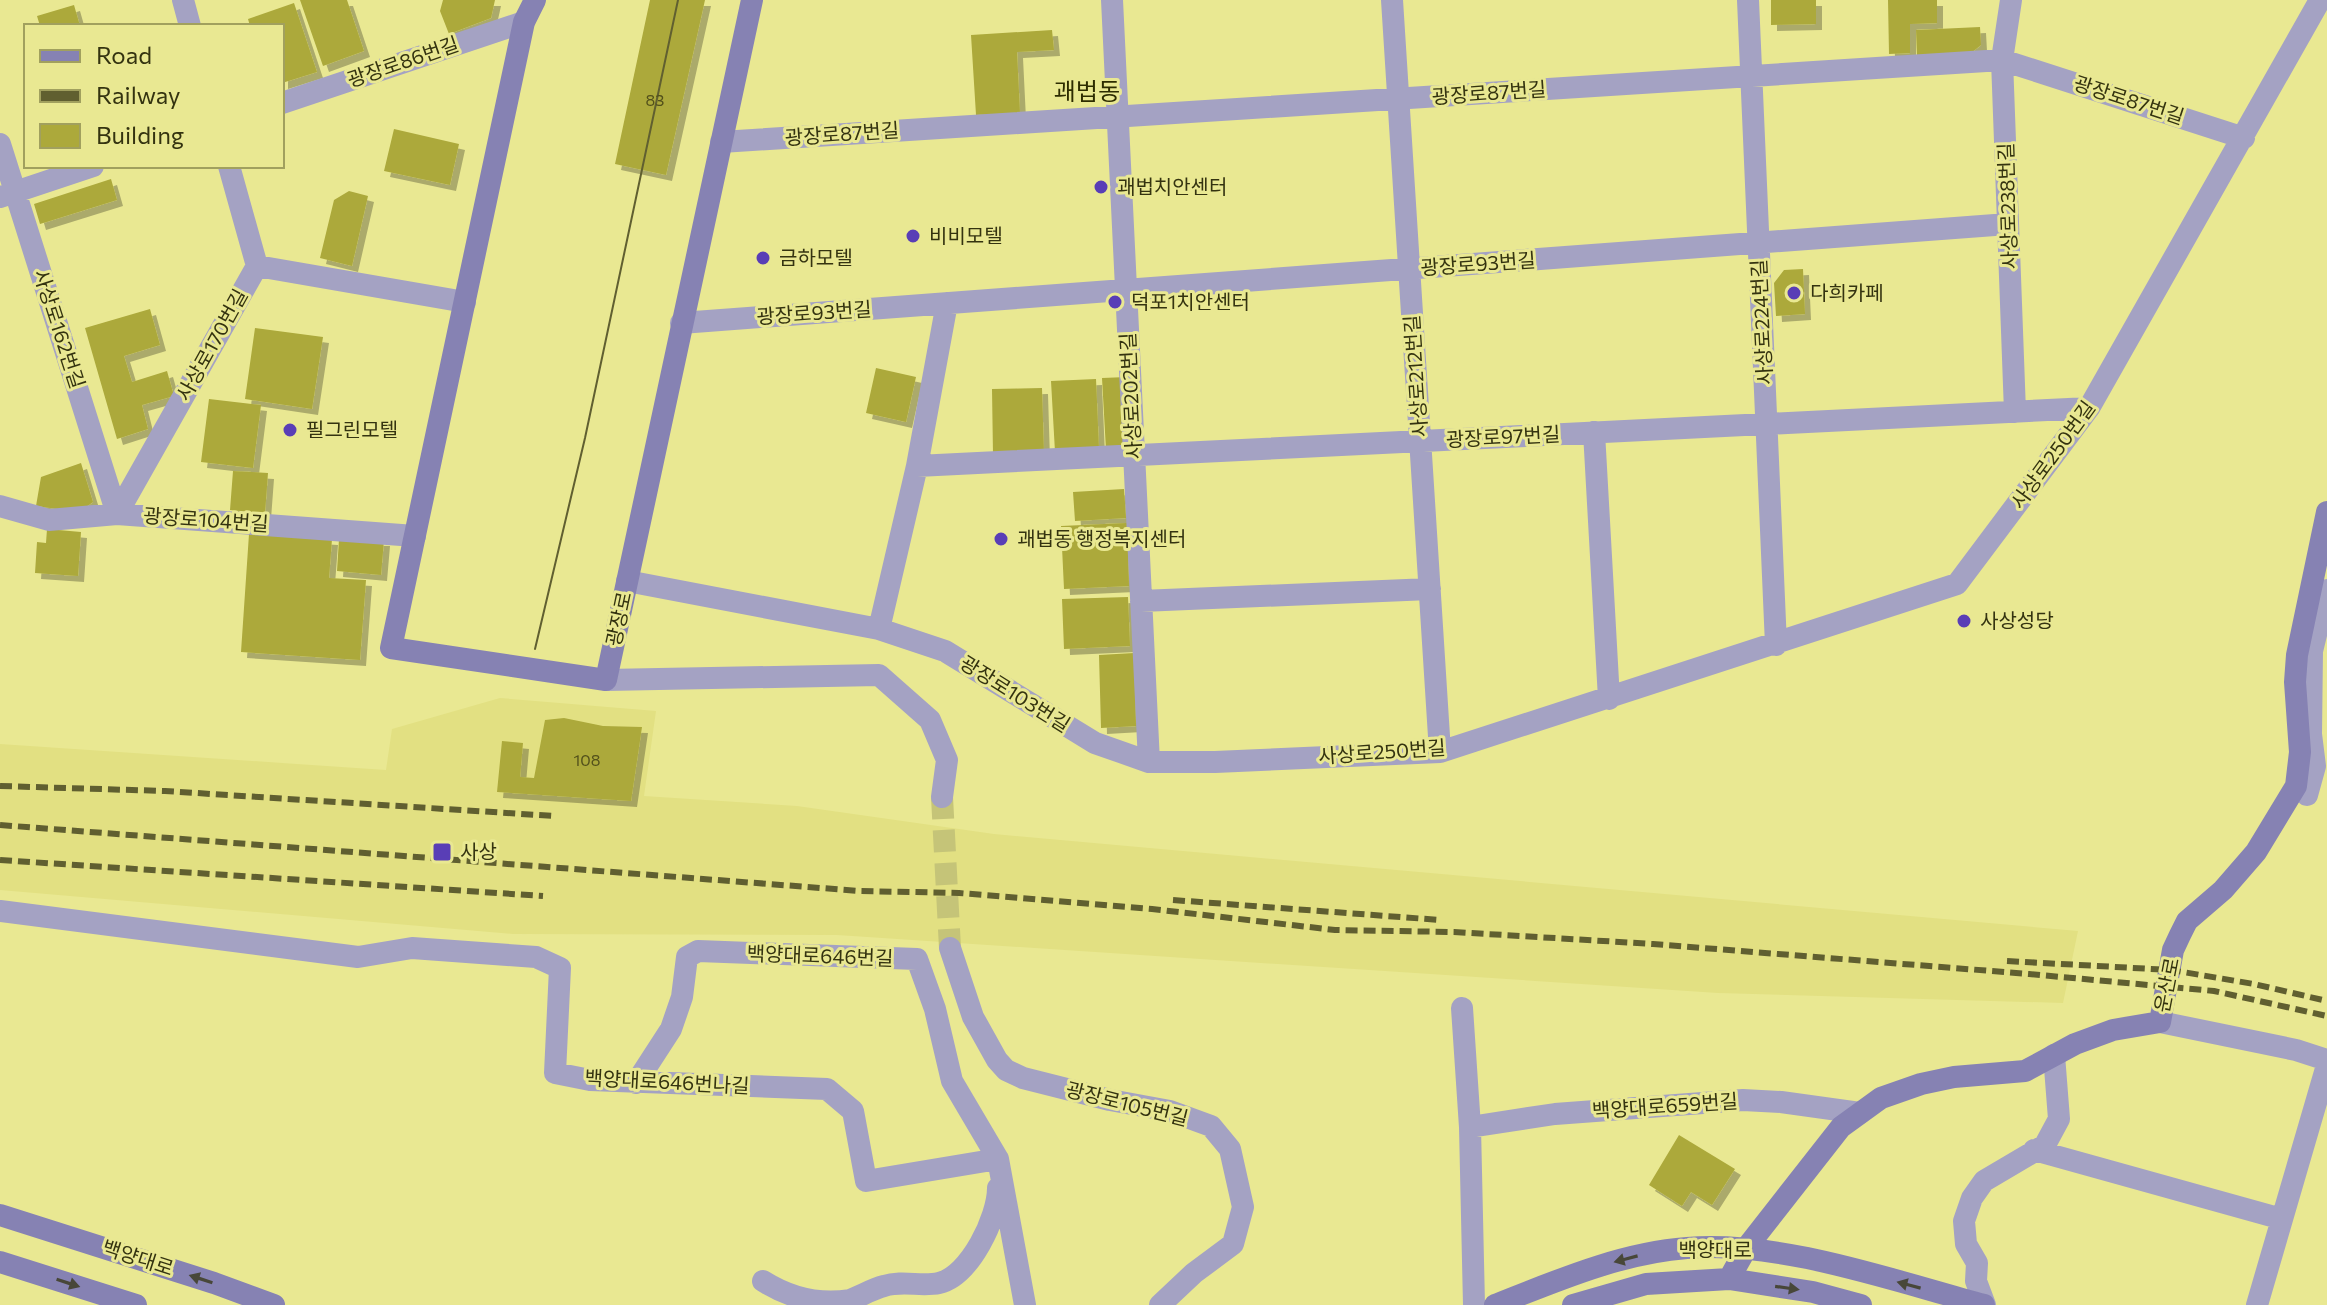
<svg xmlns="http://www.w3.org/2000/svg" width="2327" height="1305" font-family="Commissioner,'Noto Sans KR',sans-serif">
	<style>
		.built { fill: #e2e082 }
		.building { fill: #aca93b; filter: url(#shadow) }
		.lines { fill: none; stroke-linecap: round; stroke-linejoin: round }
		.minor-tunnel { stroke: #c5c478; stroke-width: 22; stroke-dasharray: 22 11; stroke-linecap: butt }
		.minor { stroke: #a4a2c3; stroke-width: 22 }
		.secondary { stroke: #8682b3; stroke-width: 22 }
		.tram { stroke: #605f30; stroke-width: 2 }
		.rail { stroke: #605f30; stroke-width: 6; stroke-dasharray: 12 6; stroke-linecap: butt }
		.oneway { fill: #484739 }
		.poi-dot { fill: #593eb6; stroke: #e9e892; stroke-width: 3 }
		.labels { text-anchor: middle; stroke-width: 6; stroke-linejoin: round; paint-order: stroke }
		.number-label { font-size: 16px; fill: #52501b }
		.street-label { font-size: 20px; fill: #343310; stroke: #e9e892 }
		.poi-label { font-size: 20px; fill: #343310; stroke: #e9e892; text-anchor: start }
		.quarter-label { font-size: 24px; fill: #2d2c00; stroke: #e9e892 }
	</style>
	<defs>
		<filter id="shadow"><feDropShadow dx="6" dy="6" stdDeviation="0" flood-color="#0004"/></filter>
	</defs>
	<rect width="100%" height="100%" fill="#e9e892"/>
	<path class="built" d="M500,698L656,711L644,796L797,806L994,834L2078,931L2063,1003L1718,993L837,935L513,934L0,890V744L386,770L392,729Z"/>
	<path class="building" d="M300,0H347L364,51L323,66Z
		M443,0H495L491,18L449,34L440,11Z
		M650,0H705L666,175L615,164Z
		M1771,0H1816V24L1771,25Z
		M1888,0H1937V23L1910,24V53L1889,54Z
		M294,3L317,72L282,83V26H250L248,19Z
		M74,5L80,26H40L37,16Z
		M1980,27L1981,45L1966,57L1917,59L1916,30Z
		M1052,30L1054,50L1017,52L1020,113L976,115L971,35Z
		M394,129L459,144L450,185L384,171Z
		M111,179L117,200L40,224L34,204Z
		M349,191L368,196L352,266L320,258L334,200Z
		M1803,269L1805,314L1776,316L1774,283L1784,270Z
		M150,309L160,345L124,356L132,382L167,371L174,396L142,405L148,429L117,439L85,328Z
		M255,328L323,337L312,409L245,399Z
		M876,368L916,377L906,422L866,413Z
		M1127,377L1130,449L1106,450L1102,378Z
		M1096,379L1099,449L1055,452L1051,381Z
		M1042,388L1044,454L993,455L992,389Z
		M209,399L261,405L253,468L201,462Z
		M81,463L93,502L79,512L36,506L41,477Z
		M233,471L268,473L265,513L230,510Z
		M1124,489L1126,518L1075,521L1073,492Z
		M1127,523L1129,586L1064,589L1061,526Z
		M47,529L81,532L78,576L35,573L37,542L46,543Z
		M249,534L332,539L329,578L366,580L360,660L241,652Z
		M339,539L384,540L381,575L337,571Z
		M1128,597L1130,646L1064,649L1062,599Z
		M1134,653L1136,726L1101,728L1099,655Z
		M564,718L603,726L642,727L631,801L497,792L502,741L523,743L520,777L534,778L545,720Z
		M1679,1135L1735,1169L1712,1205L1691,1192L1682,1206L1649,1185Z"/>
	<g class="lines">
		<path class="minor-tunnel" d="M942,797L950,948"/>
		<path class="minor" d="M183,0L190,26
			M1112,0L1149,762
			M1392,0L1440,752
			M1748,0L1776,645
			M2011,0L2002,60L2015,412
			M282,103L524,22
			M721,142L2002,60L2244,138
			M0,144L117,514
			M0,197L93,166
			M257,266L465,302
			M681,323L2008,224
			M1594,432L1609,699
			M917,466L2089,408
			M0,506L49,520L117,514L415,536
			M117,514L257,266L229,166
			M627,581L879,629L945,651L1095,743L1149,762H1215L1440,752L1957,584L2089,408L2320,0
			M1141,601L1430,589
			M879,629L917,466L947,303
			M606,680L879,675L930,720L947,760L942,797
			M2307,795L2315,766L2311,734L2312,651L2327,590
			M0,911L358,957L412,948L536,957L560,968L555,1073L590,1080L827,1089L853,1111L866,1181L998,1159
			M950,948L973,1017L997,1060L1006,1070L1023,1078L1110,1100L1170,1111L1211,1126L1230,1149L1243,1207L1233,1244L1194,1273L1160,1305
			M1462,1008L1470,1127L1474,1305
			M2160,1022L2296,1050L2327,1060
			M636,1083L671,1029L682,997L687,957L698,951L917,959L935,1009L952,1081L998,1159L1025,1305
			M1470,1127L1555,1114L1743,1100L1781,1102L1860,1113
			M2034,1150L2282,1219
			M763,1281C790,1298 819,1305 850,1300C861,1296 872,1289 884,1286C903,1280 921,1287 939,1283C970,1276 998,1217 998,1188
			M1985,1305L1976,1281L1977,1263L1966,1244L1964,1221L1972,1198L1984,1181L2045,1145L2059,1119L2054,1055
			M2257,1305L2327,1065"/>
		<path class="secondary" d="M535,0L524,22L391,648L606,680L752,0
			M0,1215L214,1283L274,1305
			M0,1262L136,1305
			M1729,1279L1747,1247L1841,1127L1881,1098L1921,1084L1954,1077L2025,1071L2075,1044L2113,1030L2160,1022L2173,950L2180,935L2187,921L2223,890L2256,852L2296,786L2300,752L2295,682L2297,655L2327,512
			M1495,1305C1556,1281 1620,1253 1687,1248C1779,1240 1894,1281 1984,1305
			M1573,1305L1646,1284L1729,1279L1813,1292L1861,1305"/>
		<path class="tram" d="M535,649L585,438L678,0"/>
		<path class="rail" d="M0,786L165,791L554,816
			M0,825L860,891L959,893L1152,909L1335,930L1454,932L1653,944L2029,974L2214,991L2327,1016
			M0,860L543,896
			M1173,900L1440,920
			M2007,961L2171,970L2254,984L2327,1001"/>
	</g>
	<defs><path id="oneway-solid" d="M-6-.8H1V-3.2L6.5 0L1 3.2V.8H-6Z" transform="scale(2)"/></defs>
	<g class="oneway">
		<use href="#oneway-solid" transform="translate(1626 1259) rotate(165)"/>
		<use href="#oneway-solid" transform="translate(201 1279) rotate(-162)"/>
		<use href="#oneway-solid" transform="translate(68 1283) rotate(18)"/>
		<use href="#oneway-solid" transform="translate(1909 1285) rotate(-165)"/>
		<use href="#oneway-solid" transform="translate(1787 1288) rotate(8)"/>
	</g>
	<g class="poi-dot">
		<circle cx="1101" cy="187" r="8"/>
		<circle cx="913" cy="236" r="8"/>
		<circle cx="763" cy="258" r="8"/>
		<circle cx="1794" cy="293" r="8"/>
		<circle cx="1115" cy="302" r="8"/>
		<circle cx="290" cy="430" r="8"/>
		<circle cx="1001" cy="539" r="8"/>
		<circle cx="1964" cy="621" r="8"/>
		<rect x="432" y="842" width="20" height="20" rx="4"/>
	</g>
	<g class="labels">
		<g class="number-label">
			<text x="655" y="106">83</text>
			<text x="587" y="766">108</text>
		</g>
		<g class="street-label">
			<text transform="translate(403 62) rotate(-19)" y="7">광장로86번길</text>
			<text transform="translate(1489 93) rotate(-4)" y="7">광장로87번길</text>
			<text transform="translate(2129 100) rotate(18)" y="7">광장로87번길</text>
			<text transform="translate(842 134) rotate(-4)" y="7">광장로87번길</text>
			<text transform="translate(2008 206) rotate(-92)" y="7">사상로238번길</text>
			<text transform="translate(1478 264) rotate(-4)" y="7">광장로93번길</text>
			<text transform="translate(814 313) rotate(-4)" y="7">광장로93번길</text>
			<text transform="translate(1762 322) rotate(-93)" y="7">사상로224번길</text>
			<text transform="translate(59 329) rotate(72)" y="7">사상로162번길</text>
			<text transform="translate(212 345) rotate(-61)" y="7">사상로170번길</text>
			<text transform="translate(1416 376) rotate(-94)" y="7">사상로212번길</text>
			<text transform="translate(1131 396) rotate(-93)" y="7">사상로202번길</text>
			<text transform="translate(1503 437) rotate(-3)" y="7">광장로97번길</text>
			<text transform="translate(2053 455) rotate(-54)" y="7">사상로250번길</text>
			<text transform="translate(206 520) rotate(4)" y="7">광장로104번길</text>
			<text transform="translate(619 619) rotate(-78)" y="7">광장로</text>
			<text transform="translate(1015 694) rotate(32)" y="7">광장로103번길</text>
			<text transform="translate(1382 752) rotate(-4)" y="7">사상로250번길</text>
			<text transform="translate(820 956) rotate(2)" y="7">백양대로646번길</text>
			<text transform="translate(2167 985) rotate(-79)" y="7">운산로</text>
			<text transform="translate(667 1082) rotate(3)" y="7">백양대로646번나길</text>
			<text transform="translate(1127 1104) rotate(14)" y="7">광장로105번길</text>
			<text transform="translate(1665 1106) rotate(-4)" y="7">백양대로659번길</text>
			<text x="1715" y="1257">백양대로</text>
			<text transform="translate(138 1258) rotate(18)" y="7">백양대로</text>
		</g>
		<g class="poi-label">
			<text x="1117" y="194">괘법치안센터</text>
			<text x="929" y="243">비비모텔</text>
			<text x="779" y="265">금하모텔</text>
			<text x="1810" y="300">다희카페</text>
			<text x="1131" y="309">덕포1치안센터</text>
			<text x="306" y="437">필그린모텔</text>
			<text x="1017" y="546">괘법동 행정복지센터</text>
			<text x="1980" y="628">사상성당</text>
			<text x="460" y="859">사상</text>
		</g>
		<g class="quarter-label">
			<text x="1087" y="100">괘법동</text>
		</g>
	</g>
	<rect x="24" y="24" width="260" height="144" fill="#e9e892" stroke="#a1a05e" stroke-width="2"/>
	<rect x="40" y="50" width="40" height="12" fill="#8682b3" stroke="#a1a05e" stroke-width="2"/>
	<text x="96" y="64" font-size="24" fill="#343310">Road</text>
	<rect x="40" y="90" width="40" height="12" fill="#605f30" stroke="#a1a05e" stroke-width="2"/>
	<text x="96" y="104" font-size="24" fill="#343310">Railway</text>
	<rect x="40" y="124" width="40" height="24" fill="#aca93b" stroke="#a1a05e" stroke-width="2"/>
	<text x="96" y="144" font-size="24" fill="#343310">Building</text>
</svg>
